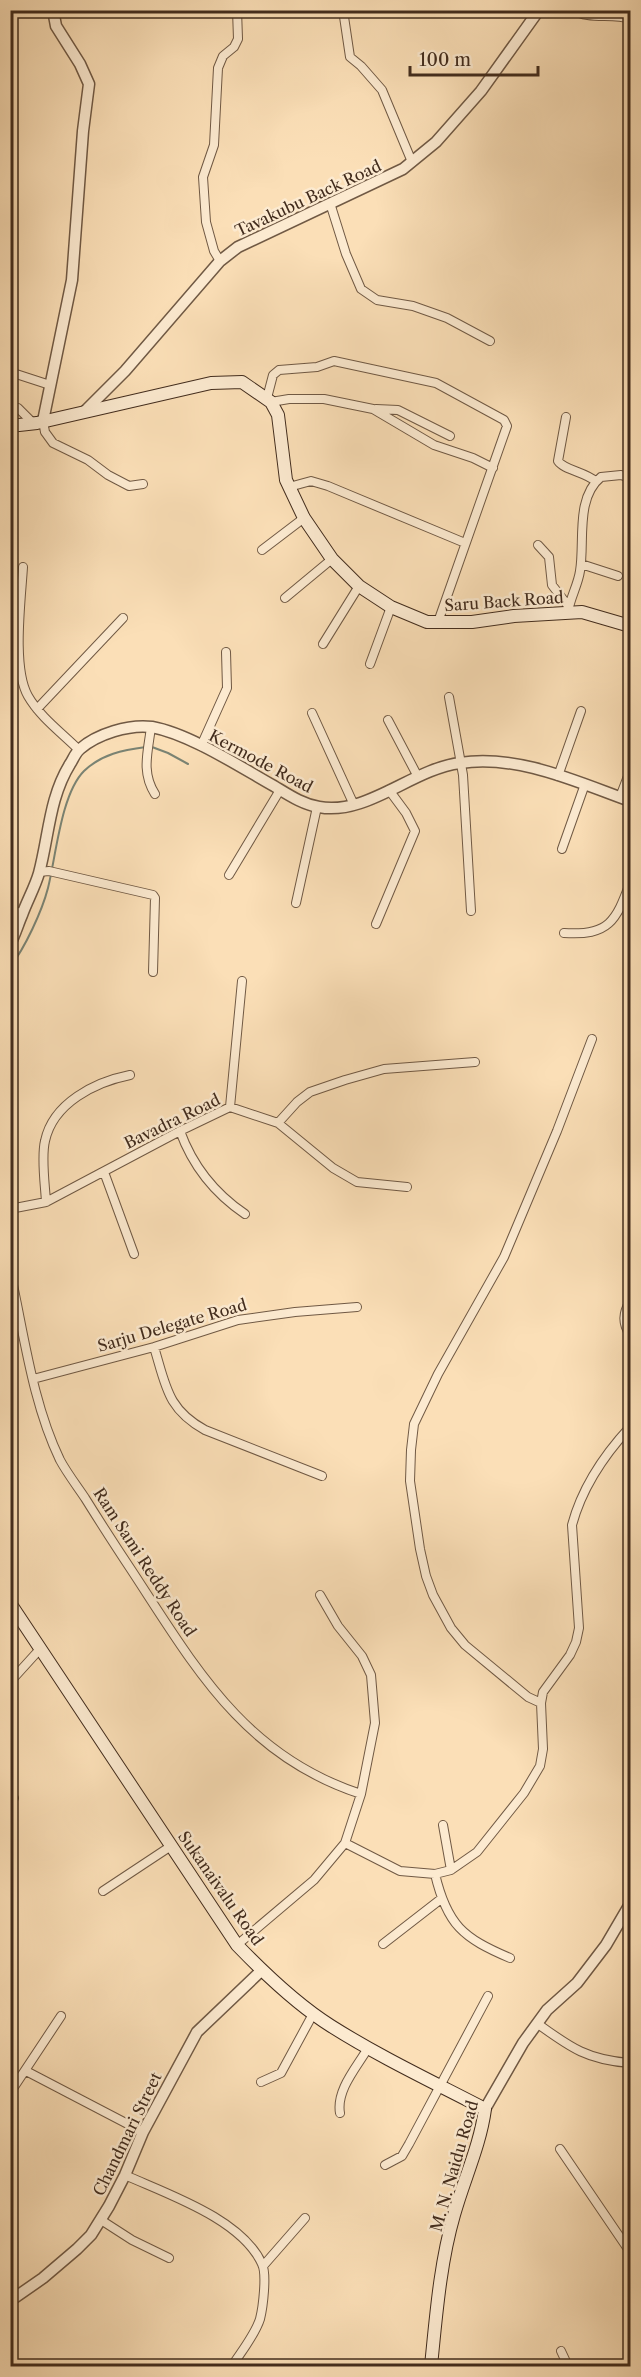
<svg xmlns="http://www.w3.org/2000/svg" width="641" height="2377" font-family="'Libre Caslon Text',serif">
	<style>
		.lines { fill: none; stroke-linecap: round; stroke-linejoin: round }
		.stream { stroke: #7a8373; stroke-width: 2 }
		.minor-casing { stroke: #705944; stroke-width: 10 }
		.tertiary-casing { stroke: #705944; stroke-width: 13 }
		.secondary-casing { stroke: #422c1d; stroke-width: 14 }
		.minor { stroke: #fcead0; stroke-width: 8 }
		.tertiary { stroke: #fcead0; stroke-width: 10 }
		.secondary { stroke: #fcead0; stroke-width: 12 }
		.labels { text-anchor: middle; stroke-width: 5; stroke-linejoin: round; paint-order: stroke }
		.street-label { font-size: 16px; fill: #422c1d; stroke: #fcead0 }
	</style>
	<rect width="100%" height="100%" fill="#fbdfb7"/>
	<filter id="stains"><feTurbulence type="fractalNoise" baseFrequency=".00333" numOctaves="4"/><feColorMatrix values="0 0 0 0 .2 0 0 0 0 .09 0 0 0 0 .02 0 0 0 .5 -.17"/></filter>
	<radialGradient id="worn" r=".72"><stop offset=".6" stop-color="#630" stop-opacity="0"/><stop offset="1" stop-color="#630" stop-opacity=".3"/></radialGradient>
	<g class="lines">
		<path class="stream" d="M152,747L168,753L188,764
			M10,967C25,948 42,911 48,888C56,856 61,794 84,771C102,754 123,750 146,747"/>
		<g class="minor-casing">
			<path id="minor" d="M343,10L350,57L361,66L382,90L412,162
				M574,10C587,20 613,13 630,19
				M330,203L346,254L361,289L377,300L413,306L447,318L490,341
				M220,261L214,251L206,222L203,177L214,145L218,68L223,56L234,47L238,39L237,10
				M10,372L50,385
				M267,398L273,375L279,370L317,367L334,361L436,383L504,420L507,426L438,622
				M271,402L289,399H324L373,409L434,445L473,458L493,468
				M10,406L18,408L33,423
				M376,409L398,410L450,436
				M566,417L558,461C564,470 585,472 595,481
				M43,421L45,432L53,443L88,460L108,475L129,486L143,484
				M289,487L311,481L328,486L465,543
				M538,545L549,557L552,585L569,607
				M262,550L304,518
				M581,564L618,576
				M23,567C21,600 12,668 28,696C40,717 62,733 79,750
				M285,598L332,559
				M568,612C570,598 578,585 580,571C585,542 575,498 601,477L621,475L630,478
				M323,644L359,586
				M370,664L391,607
				M449,697L463,775L471,911
				M37,709L123,618
				M312,713L354,805
				M388,720L417,775
				M151,727C148,752 141,772 155,794
				M201,746L227,688L226,652
				M558,776L581,711
				M620,797L630,771
				M562,849L585,784
				M39,872L49,871L153,895L155,898L153,972
				M229,875L280,790
				M296,903L317,807
				M10,909L22,914
				M376,924L415,831L406,813L389,790
				M564,933C609,936 616,921 630,883
				M230,1107L242,981
				M278,1123L297,1102L310,1092L345,1080L384,1069L475,1062
				M180,1131C193,1167 214,1193 245,1214
				M104,1172L134,1254
				M46,1202C45,1184 41,1157 45,1141C53,1103 95,1082 130,1075
				M10,1209L46,1202L180,1131L230,1107L278,1123L333,1168L357,1182L407,1187
				M10,1271C24,1333 32,1402 60,1460C67,1473 77,1486 85,1498C100,1522 116,1547 132,1571C195,1667 244,1756 361,1794
				M630,1301C623,1313 622,1323 630,1335
				M154,1347C166,1386 167,1409 205,1430L322,1476
				M33,1379L154,1347L238,1320L295,1312L357,1307
				M10,1682L40,1649
				M541,1703L528,1697L465,1645L451,1628L433,1595L426,1576L420,1549L410,1481L411,1450L414,1424L438,1374L504,1257L557,1131L592,1039
				M10,1797L14,1798
				M443,1825L451,1870
				M345,1843L400,1871L435,1874L451,1870L477,1852L524,1793L540,1766L543,1749L541,1703L543,1692L570,1655L576,1642L579,1628L572,1525C582,1488 605,1454 630,1427
				M435,1874C447,1925 463,1938 510,1958
				M103,1891L171,1846
				M383,1944L441,1899
				M237,1945L314,1880L345,1843L361,1794L375,1723L371,1675L362,1656L338,1626L320,1595
				M538,2024C571,2048 588,2060 630,2063
				M26,2071L143,2132
				M261,2082L281,2073L313,2014
				M10,2093L61,2016
				M340,2113C336,2090 357,2067 368,2048
				M560,2149L630,2252
				M385,2165L402,2156L409,2144L488,1996
				M125,2175C167,2194 242,2219 262,2264C267,2274 263,2307 260,2319C255,2335 241,2352 232,2366
				M101,2220L132,2240L169,2258
				M263,2266L305,2218
				M561,2351L568,2366
				M343,2364L358,2366"/>
		</g>
		<g class="tertiary-casing">
			<path id="tertiary" d="M86,410L125,371L220,261L238,247L403,169L436,142L481,91L539,10
				M43,421L72,280L83,131L89,84L80,64L56,26L53,10
				M10,944C15,935 18,924 22,915C27,901 35,887 39,873C49,836 49,798 70,764C73,760 75,753 80,749C97,734 129,724 152,727C190,734 240,767 274,786C289,795 302,804 319,807C367,816 412,769 460,763C518,754 577,782 630,801
				M485,2109L523,2043L547,2010L577,1983L606,1945L630,1904
				M10,2301L43,2278L77,2249L91,2235L109,2206L125,2175L143,2132L197,2032L262,1970"/>
		</g>
		<g class="secondary-casing">
			<path id="secondary" d="M10,426L37,423L211,383L242,382L271,402L278,415L286,480L304,518L332,559L359,586L391,607L427,622H472L514,616L582,612L630,626
				M10,1603L237,1945C265,1974 296,2004 331,2026C380,2057 433,2082 485,2109C480,2146 464,2179 454,2215C440,2263 436,2317 431,2366"/>
		</g>
		<use href="#minor" class="minor"/>
		<use href="#tertiary" class="tertiary"/>
		<use href="#secondary" class="secondary"/>
	</g>
	<g class="labels">
		<g class="street-label">
			<text transform="translate(308 198) rotate(-25)" y="6">Tavakubu Back Road</text>
			<text transform="translate(504 601) rotate(-4)" y="6">Saru Back Road</text>
			<text transform="translate(261 761) rotate(28)" y="6">Kermode Road</text>
			<text transform="translate(172 1121) rotate(-26)" y="6">Bavadra Road</text>
			<text transform="translate(172 1325) rotate(-16)" y="6">Sarju Delegate Road</text>
			<text transform="translate(145 1562) rotate(57)" y="6">Ram Sami Reddy Road</text>
			<text transform="translate(221 1888) rotate(55)" y="6">Sukanaivalu Road</text>
			<text transform="translate(127 2134) rotate(-64)" y="6">Chandmari Street</text>
			<text transform="translate(454 2166) rotate(-74)" y="6">M. N. Naidu Road</text>
		</g>
	</g>
	<rect width="641" height="2377" fill="none" stroke="#fbdfb7" stroke-width="36"/>
	<rect x="12" y="12" width="617" height="2353" fill="none" stroke="#422c1d" stroke-width="3"/>
	<rect x="18" y="18" width="605" height="2341" fill="none" stroke="#422c1d" stroke-width="1.5"/>
	<path d="M410 66v9h128v-9" fill="none" stroke="#422c1d" stroke-width="3"/>
	<text x="419" y="66" font-size="18" fill="#422c1d" stroke="#fcead0" stroke-width="4.5" paint-order="stroke">100 m</text>
	<rect width="100%" height="100%" filter="url(#stains)"/>
	<rect width="100%" height="100%" fill="url(#worn)"/>
</svg>
